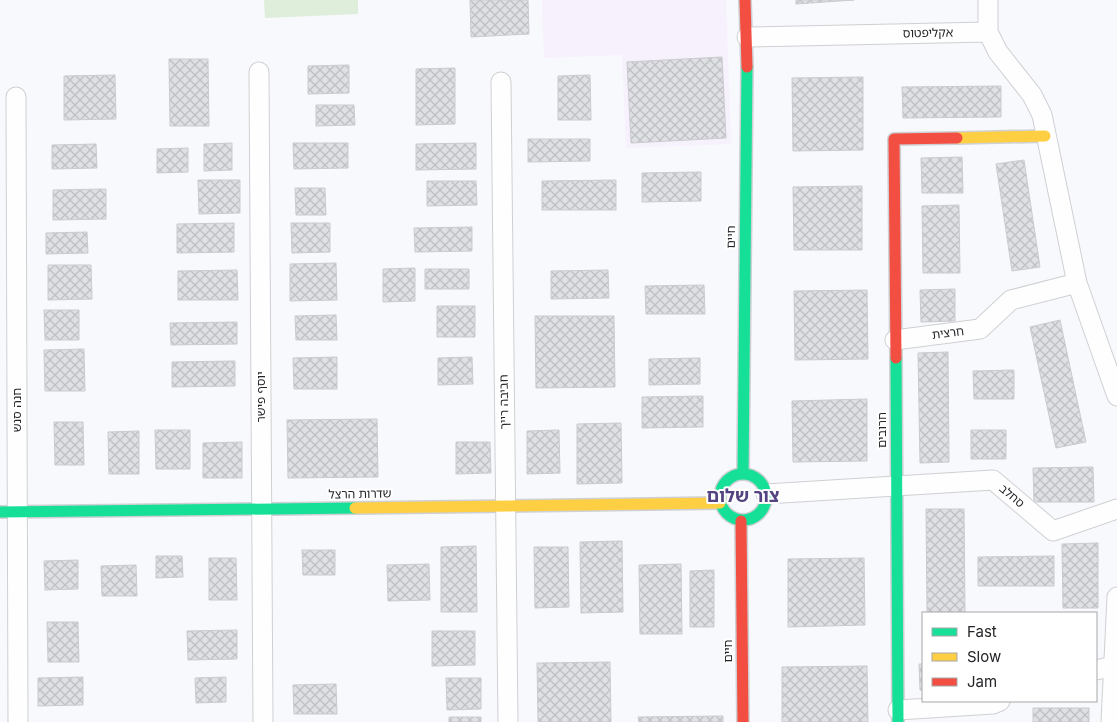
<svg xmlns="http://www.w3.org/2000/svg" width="1117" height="722" font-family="Inter,'Noto Sans Hebrew',sans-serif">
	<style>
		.education { fill: #f7f0fd }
		.green { fill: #deeeda }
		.building { fill: url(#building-cross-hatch); stroke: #cacbcf }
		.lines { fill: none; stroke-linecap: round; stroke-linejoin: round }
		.street-casing { stroke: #cfd0d3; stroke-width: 21 }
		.fast-casing { stroke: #cfd0d3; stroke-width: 14 }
		.slow-casing { stroke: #cfd0d3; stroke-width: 14 }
		.jam-casing { stroke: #cfd0d3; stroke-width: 14 }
		.street { stroke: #fefeff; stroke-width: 19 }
		.fast { stroke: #16e098; stroke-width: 11 }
		.slow { stroke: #ffcf43; stroke-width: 11 }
		.jam { stroke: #f24e42; stroke-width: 11 }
		.labels { text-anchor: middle; stroke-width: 4; stroke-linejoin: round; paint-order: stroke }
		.street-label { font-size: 12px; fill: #232428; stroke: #fff }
		.district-label { font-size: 18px; font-weight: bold; fill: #534380; stroke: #fff }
	</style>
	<defs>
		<pattern id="building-cross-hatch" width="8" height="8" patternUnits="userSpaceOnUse" patternTransform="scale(1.25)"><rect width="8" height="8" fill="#dfe0e4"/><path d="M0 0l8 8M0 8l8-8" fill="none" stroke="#bfc0c4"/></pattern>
	</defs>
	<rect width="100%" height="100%" fill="#f8f9fc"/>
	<path class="education" d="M542,0H726L731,144L626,148L622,55L544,58Z"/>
	<path class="green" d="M264,0H358V14L265,18Z"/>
	<path class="building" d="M470,0H528L529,34L471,37Z
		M796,0H854L796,4Z
		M722,57L726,138L631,143L627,62Z
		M169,59H208L209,126H170Z
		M349,65V93L308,94V66Z
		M455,68V124L416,125V69Z
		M115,75L116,119L64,120V76Z
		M590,75L591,120H558V76Z
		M863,77V150L793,151L792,78Z
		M1001,86V117L903,118L902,87Z
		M316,105H354L355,125L316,126Z
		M528,139H590V161L528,162Z
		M232,143V170L204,171V144Z
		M293,143H348V168L294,169Z
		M476,143V169L416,170V144Z
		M96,144L97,168L52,169V145Z
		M188,148V172L157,173V149Z
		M962,157L963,193H922L921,158Z
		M1024,160L1040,267L1012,271L996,164Z
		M701,172V201L642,202V173Z
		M198,180H240V213L199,214Z
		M616,180V210H542V181Z
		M427,181H476L477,205L427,206Z
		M862,186V250H794L793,187Z
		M295,188H325L326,215H296Z
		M106,189V219L53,220V190Z
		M959,205L960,273H923L922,206Z
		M234,223V252L177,253V224Z
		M291,223H330V252L292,253Z
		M472,227V251L415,252L414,228Z
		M87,232L88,253L46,254V233Z
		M336,263L337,300L290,301V264Z
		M48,265H91L92,299L48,300Z
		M415,268V301L383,302V269Z
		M425,269H469V289H425Z
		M237,270L238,300H178V271Z
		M608,270L609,298L551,299V271Z
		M704,285L705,314H646L645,286Z
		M955,289V321L921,322L920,290Z
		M867,290L868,359L795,360L794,291Z
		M437,306H475V337H437Z
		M44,310H79V340H45Z
		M336,315L337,340H296L295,316Z
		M535,316H614L615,387L536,388Z
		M1060,320L1086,442L1056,448L1030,327Z
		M237,322V344L171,345L170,323Z
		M84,349L85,391H45L44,350Z
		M948,352L949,462L920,463L918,353Z
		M337,357V389H294L293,358Z
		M472,357L473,384L438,385V358Z
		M700,358V384L649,385V359Z
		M235,361V386L172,387V362Z
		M1014,370V399H974L973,371Z
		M703,396V427L642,428V397Z
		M867,399V461L793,462L792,401Z
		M377,419L378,477L288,478L287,420Z
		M54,422H83L84,465H55Z
		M621,423L622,483L577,484V424Z
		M155,430H190V469H156Z
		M559,430L560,473L527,474V431Z
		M971,430H1006V459H971Z
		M139,431V474H109L108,432Z
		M242,442V478H203V443Z
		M456,442H490L491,473L456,474Z
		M1093,467L1094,502H1034L1033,468Z
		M926,509H964L965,613H927Z
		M622,541L623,612L581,613L580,542Z
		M1098,543V608H1063L1062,544Z
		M476,546L477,612H441V547Z
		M534,547H568L569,607L535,608Z
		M302,550H335V575H303Z
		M156,556H182L183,577L156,578Z
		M1054,556V586H978V557Z
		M209,558H236L237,600H209Z
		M864,558L865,625L788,627V559Z
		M78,560V589L45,590L44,561Z
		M429,564L430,600L388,601L387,565Z
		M681,564L682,634H640L639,565Z
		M136,565L137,596H102L101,566Z
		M714,570V627H690V571Z
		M47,622H78L79,662H48Z
		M237,630V659L188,660L187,631Z
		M432,631H475V665L432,666Z
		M610,662L611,722H538L537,663Z
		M919,664H923V690H920Z
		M867,666L868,722H782V667Z
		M83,677V705L38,706V678Z
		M226,677V702L196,703L195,678Z
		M446,678H481V709L447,710Z
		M336,684L337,714H294L293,685Z
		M1033,708H1089V722H1033Z
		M723,716V722H639L638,717Z
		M449,717H481V722H449Z"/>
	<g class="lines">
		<g class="street-casing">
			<path id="street" d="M988,0V32L998,52L1032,95L1042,115L1077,283L1117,396
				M747,37L988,32
				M259,72L263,722
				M501,82L508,722
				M16,97L18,722
				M895,340L980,329L1011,300L1077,283
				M766,494L993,480L1053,531L1117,509
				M1096,670L1114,666
				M898,710L993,704L1000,701
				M1111,722L1117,597"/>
		</g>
		<g class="fast-casing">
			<path id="fast" d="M896,358L898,722
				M720 497a23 23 0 1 1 46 0a23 23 0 1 1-46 0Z
				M743,474L747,67
				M0,512L355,508"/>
		</g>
		<g class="slow-casing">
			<path id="slow" d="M957,138L1045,136
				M355,508L720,503"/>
		</g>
		<g class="jam-casing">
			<path id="jam" d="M745,0L747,67
				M896,358L894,139L957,138
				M741,521L743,722"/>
		</g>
		<use href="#street" class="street"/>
		<use href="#fast" class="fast"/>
		<use href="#slow" class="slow"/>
		<use href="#jam" class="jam"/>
	</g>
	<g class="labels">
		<g class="street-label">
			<text transform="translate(928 33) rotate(-1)" y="4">אקליפטוס</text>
			<text transform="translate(731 237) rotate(-89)" y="4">חיים</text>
			<text transform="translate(948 333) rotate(-7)" y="4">חרצית</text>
			<text transform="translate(261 397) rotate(-90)" y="4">יוסף פישר</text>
			<text transform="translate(504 402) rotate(-91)" y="4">חביבה רייך</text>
			<text transform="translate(17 410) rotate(-90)" y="4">חנה סנש</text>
			<text transform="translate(882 430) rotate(-90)" y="4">חרובים</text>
			<text transform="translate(360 494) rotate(-1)" y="4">שדרות הרצל</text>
			<text transform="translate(1012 496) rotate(40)" y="4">סחלב</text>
			<text transform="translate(728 651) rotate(-90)" y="4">חיים</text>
		</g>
		<g class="district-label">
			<text x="743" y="502">צור שלום</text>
		</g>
	</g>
	<rect x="922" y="612" width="175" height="90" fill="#ffffff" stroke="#a7a7a9"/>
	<rect x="932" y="628" width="25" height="8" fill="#16e098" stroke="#a7a7a9"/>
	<text x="967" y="637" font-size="15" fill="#232428">Fast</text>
	<rect x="932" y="653" width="25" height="8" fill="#ffcf43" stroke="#a7a7a9"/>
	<text x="967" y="662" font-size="15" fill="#232428">Slow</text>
	<rect x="932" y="678" width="25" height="8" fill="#f24e42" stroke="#a7a7a9"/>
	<text x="967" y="687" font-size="15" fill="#232428">Jam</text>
</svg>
